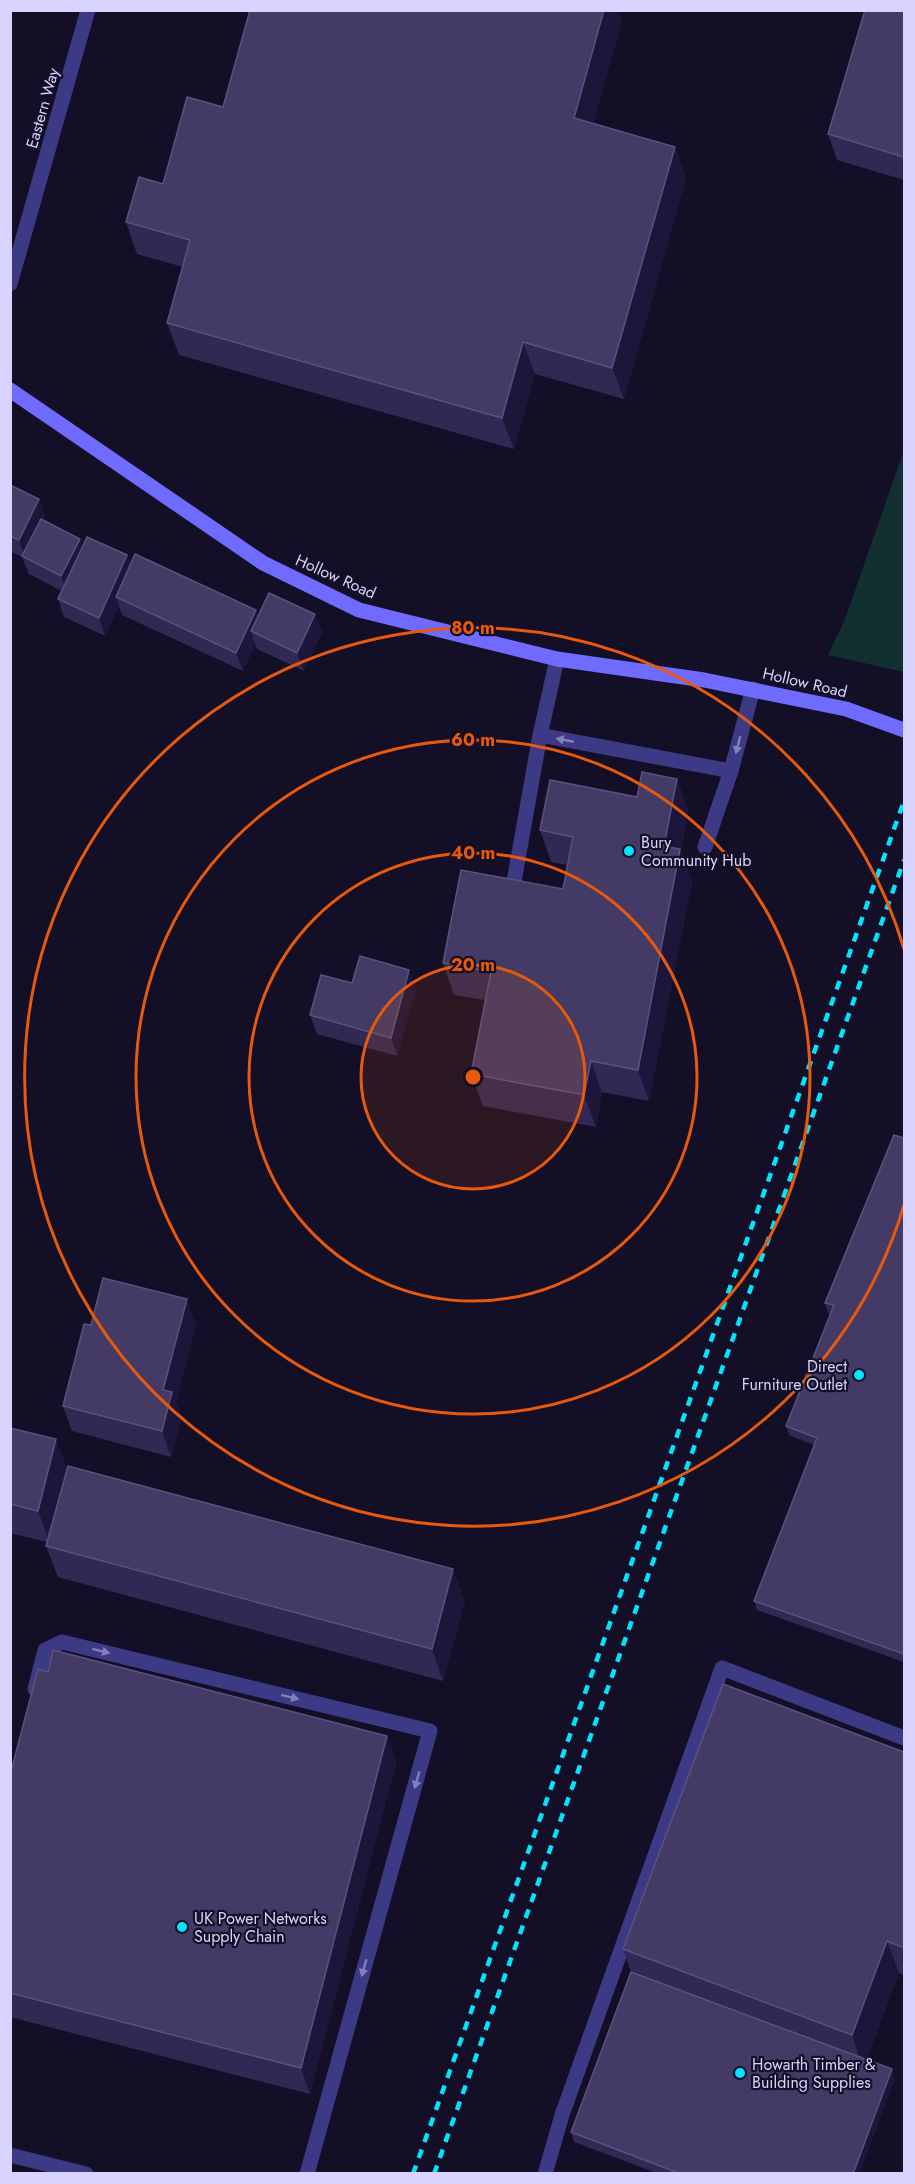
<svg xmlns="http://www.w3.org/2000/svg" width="915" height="2184" font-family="Jost,sans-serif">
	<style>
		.green { fill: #12302f }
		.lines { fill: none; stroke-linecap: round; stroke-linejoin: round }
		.lane { stroke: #3d3a85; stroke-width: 15 }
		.street { stroke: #3d3a85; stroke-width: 15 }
		.secondary { stroke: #6f6bff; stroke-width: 15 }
		.rail { stroke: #00e5ff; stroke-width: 4.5; stroke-dasharray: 9 8; stroke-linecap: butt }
		.wall { fill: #312854 }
		.shaded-wall { fill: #1d163a }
		.building { fill: #433a66; stroke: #5a527e; stroke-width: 1.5 }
		.oneway { fill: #837fbc }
		.ring { fill: none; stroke: #e8590c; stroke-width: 3 }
		.poi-dot { fill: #00e5ff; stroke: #130f26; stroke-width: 2 }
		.labels { text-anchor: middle; stroke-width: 4.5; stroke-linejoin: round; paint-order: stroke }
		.street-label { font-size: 16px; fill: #d9d4ff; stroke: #130f26 }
		.poi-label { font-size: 16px; fill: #d9d4ff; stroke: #130f26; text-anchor: start }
		.centre { fill: #e8590c; stroke: #130f26; stroke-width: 3 }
		.ring-label { font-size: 18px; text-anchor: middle; font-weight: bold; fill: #e8590c; stroke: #130f26; stroke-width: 4.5; stroke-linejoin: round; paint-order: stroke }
	</style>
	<rect width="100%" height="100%" fill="#130f26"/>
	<path class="green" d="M904,450V672L828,655L845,619Z"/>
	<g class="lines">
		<path class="lane" d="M557,659L540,735L731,771L753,689
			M705,847L731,771
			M513,887L540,735
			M35,1689L45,1650L62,1642L430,1731L307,2174
			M10,2155L86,2174
			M545,2174L562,2115L722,1668L904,1738"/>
		<path class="street" d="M10,284L88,10"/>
		<path class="secondary" d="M10,390L263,563L359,610L557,659L704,680L846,709L904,730"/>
		<path class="rail" d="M413,2174L904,801
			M434,2174L904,860"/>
	</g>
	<path class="wall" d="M904,10V180L837,160L828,134Z
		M622,21L593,123L675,147L686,178L624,399L535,374L514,449L179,355L167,323L183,267L137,254L126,222L163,184L223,107Z
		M10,485L39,499L45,517L44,520L83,546L127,555L130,564L258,615L315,614L322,632L304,671L257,649L255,644L243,671L122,615L119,606L105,636L64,617L58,599L62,591L29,574L22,557L10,551Z
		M677,779L688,810L681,851L692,881L649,1101L602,1092L596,1127L483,1106L471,1074L485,1000L454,995L443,963L563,889L567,865L551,862L540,830L637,797Z
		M352,983L416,988L397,1056L317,1034L310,1015Z
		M904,1138V1662L757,1610L754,1601L814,1445L789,1435L786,1426L831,1313H828L825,1303Z
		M91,1325H196L176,1402L182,1417L171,1457L72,1431L63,1406Z
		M10,1428L67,1469L465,1601L443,1681L58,1577L46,1546L47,1542L10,1533Z
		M48,1672L387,1736L396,1762L310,2094L10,2017V1775Z
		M904,1752V1975L899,1973L866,2060L895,2079L859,2174H659L574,2142L571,2132L631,1972L623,1949Z"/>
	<path class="shaded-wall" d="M604,10H618L622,21L586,150L574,118Z
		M675,147L686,178L624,399L612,368Z
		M523,342L535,374L514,449L502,418Z
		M39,499L45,517L25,558L19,540Z
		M80,539L87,557L68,594L61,576Z
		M127,555L133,573L116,597L119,606L105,636L99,618Z
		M256,610L263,628L251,631L255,644L243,671L236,653Z
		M315,614L322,632L304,671L297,653Z
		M677,779L688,810L681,851L692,881L649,1101L638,1070L664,846Z
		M409,970L416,988L397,1056L391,1038Z
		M591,1061L602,1092L596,1127L584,1095Z
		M187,1299L196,1325L176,1402L182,1417L171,1457L162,1431L163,1390Z
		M56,1439L68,1471L50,1543L38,1511Z
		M453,1569L465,1601L443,1681L432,1649Z
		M387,1736L396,1762L310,2094L301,2068Z
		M887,1941L899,1973L863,2067L852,2035Z
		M892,2069L895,2079L859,2174H853Z"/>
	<path class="building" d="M250,10H604L574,118L675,147L612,368L523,342L502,418L167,323L190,240L126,222L139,177L163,184L187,97L223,107Z
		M865,10H904V157L828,134Z
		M10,485L39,499L19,540L10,536Z
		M41,519L80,539L61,576L22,556Z
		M87,537L127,555L99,618L58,599Z
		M135,554L256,610L236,653L116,597Z
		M269,593L315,614L297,653L251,631Z
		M642,772L677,779L664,846L680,849L638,1070L591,1061L584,1095L471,1074L491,972L443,963L461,870L563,889L573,837L540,830L550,780L637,797Z
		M360,956L409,970L391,1038L310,1015L321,975L352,983Z
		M894,1135L904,1138V1654L754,1601L817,1438L786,1426L834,1305L825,1303Z
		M103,1278L187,1299L163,1390L172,1392L162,1431L63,1406L84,1324L91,1325Z
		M10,1428L56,1439L38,1511L10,1504Z
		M68,1466L453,1569L432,1649L46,1546Z
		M53,1650L387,1736L301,2068L10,1993V1775L38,1669L48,1672Z
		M723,1684L904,1752V1948L887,1941L852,2035L623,1949Z
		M631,1972L892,2069L853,2174H681L571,2132Z"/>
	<defs><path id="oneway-solid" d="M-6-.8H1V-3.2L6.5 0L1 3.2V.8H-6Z" transform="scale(1.5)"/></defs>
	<g class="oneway">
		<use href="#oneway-solid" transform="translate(565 740) rotate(-169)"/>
		<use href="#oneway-solid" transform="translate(738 745) rotate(105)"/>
		<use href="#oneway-solid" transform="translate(101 1651) rotate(14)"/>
		<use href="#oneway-solid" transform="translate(290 1697) rotate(14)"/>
		<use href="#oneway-solid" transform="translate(417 1780) rotate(106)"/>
		<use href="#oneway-solid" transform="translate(364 1968) rotate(106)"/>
	</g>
	<circle cx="473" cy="1077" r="112" fill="#e8590c" fill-opacity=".12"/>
	<g class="ring">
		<circle cx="473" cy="1077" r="112"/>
		<circle cx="473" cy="1077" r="224"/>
		<circle cx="473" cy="1077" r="337"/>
		<path d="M904 1205A449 449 0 1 1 904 949"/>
	</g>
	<g class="poi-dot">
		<circle cx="629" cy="851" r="6"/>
		<circle cx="859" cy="1375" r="6"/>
		<circle cx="182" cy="1927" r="6"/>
		<circle cx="740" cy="2073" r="6"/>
	</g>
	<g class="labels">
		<g class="street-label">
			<text transform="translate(42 108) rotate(-74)" y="6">Eastern Way</text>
			<text transform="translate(336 576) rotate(24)" y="6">Hollow Road</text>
			<text transform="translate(805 682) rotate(13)" y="6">Hollow Road</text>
		</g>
		<g class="poi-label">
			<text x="641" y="848">Bury<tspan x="641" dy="18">Community Hub</tspan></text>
			<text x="847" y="1372" text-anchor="end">Direct<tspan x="847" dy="18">Furniture Outlet</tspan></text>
			<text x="194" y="1924">UK Power Networks<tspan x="194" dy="18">Supply Chain</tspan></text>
			<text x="752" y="2070">Howarth Timber &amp;<tspan x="752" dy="18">Building Supplies</tspan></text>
		</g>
	</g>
	<circle cx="473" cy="1077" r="9" class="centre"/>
	<g class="ring-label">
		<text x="473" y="634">80 m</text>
		<text x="473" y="746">60 m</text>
		<text x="473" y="859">40 m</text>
		<text x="473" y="971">20 m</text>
	</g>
	<rect width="915" height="2184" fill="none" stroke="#d9d4ff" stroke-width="24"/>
</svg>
